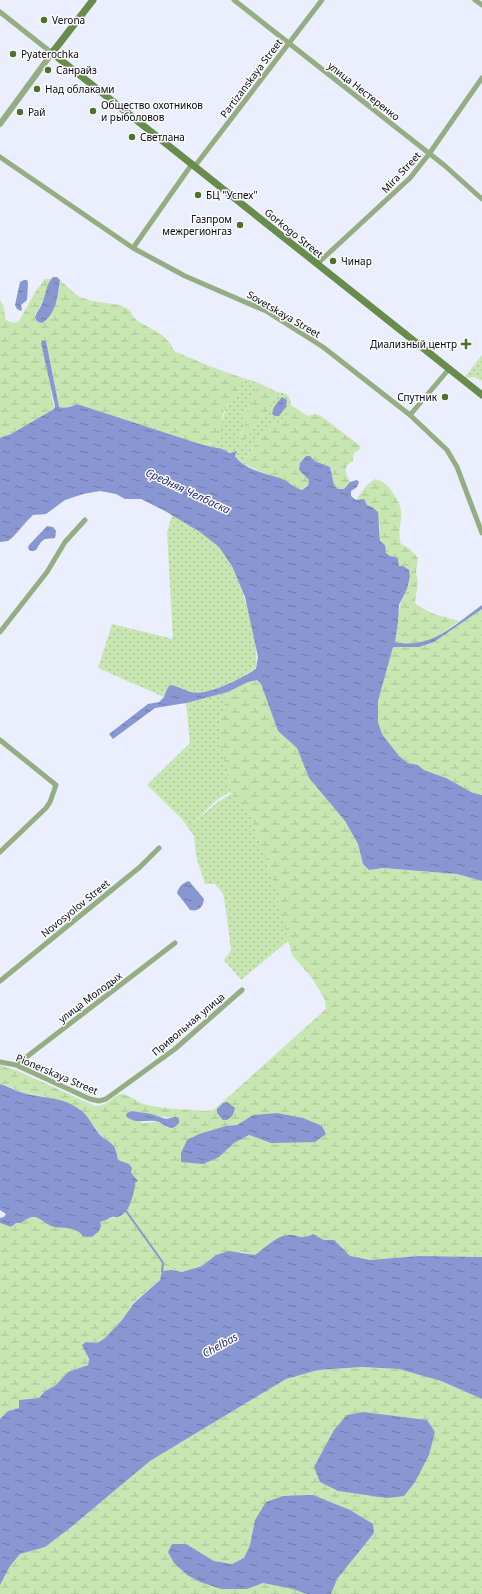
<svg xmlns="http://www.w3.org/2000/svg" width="482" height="1594" font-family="'Noto Sans',sans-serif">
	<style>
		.green { fill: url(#green-dots) }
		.wetland { fill: url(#wetland-marsh); fill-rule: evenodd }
		.water { fill: url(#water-ripples) }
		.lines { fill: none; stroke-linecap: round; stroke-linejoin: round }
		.stream { stroke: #8897d2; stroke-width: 2 }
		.minor { stroke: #94ad82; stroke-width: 5 }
		.tertiary { stroke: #94ad82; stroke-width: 6 }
		.secondary { stroke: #688c4b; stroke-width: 7 }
		.poi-dot { fill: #4c712b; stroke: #fcfcfc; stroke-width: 1.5 }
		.labels { text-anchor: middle; stroke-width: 3; stroke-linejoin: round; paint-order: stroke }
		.poi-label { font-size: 10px; fill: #080b16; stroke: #fcfcfc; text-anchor: start }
		.street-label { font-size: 10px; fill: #080b16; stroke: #fcfcfc }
		.water-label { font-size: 11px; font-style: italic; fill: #242d72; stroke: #fcfcfc }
	</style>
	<defs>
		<pattern id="green-dots" width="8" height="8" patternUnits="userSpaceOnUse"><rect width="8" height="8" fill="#c7e6b1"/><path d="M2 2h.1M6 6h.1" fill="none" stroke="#a9c498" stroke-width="1.8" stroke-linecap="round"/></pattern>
		<pattern id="wetland-marsh" width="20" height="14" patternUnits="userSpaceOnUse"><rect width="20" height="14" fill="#c7e6b1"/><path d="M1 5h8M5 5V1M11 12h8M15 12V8" fill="none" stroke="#a9c498"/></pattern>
		<pattern id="water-ripples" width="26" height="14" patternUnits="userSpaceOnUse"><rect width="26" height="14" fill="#8897d2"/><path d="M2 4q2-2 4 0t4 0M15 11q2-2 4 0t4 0" fill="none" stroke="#6d79a9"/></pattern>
	</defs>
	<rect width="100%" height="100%" fill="#eaeefd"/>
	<path class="green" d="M482,355V381L474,377L464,378Z
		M243,378L259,383L245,415V428L240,434L245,439L268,411L273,397L277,392L287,394C294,403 290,413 285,422L276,423L254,446L242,463L235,456L236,452C229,453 211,448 203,445L211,444L223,419L226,407L235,398L239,392Z
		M172,515C186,524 208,535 220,547C239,569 260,640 256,668C240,679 213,694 193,692C180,691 183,685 167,689L164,697L98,668L112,624L173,639L167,532Z
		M228,692L220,723L232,791L218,799L193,823L218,802L231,794L236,802L246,809L252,819L271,874L289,940L241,980L224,960L231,950L226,910L223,894L215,884H205L196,856L194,836L182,819L147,785L190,743L186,703Z"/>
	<path class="wetland" d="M45,279H51L42,304L35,314V319L38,322L59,292L60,280L73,292L80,297L92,301L120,305L129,310L136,320L162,335L170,343L174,351L209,366L243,378C241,384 240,392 236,398C232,402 227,404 225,409C218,424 226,442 203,445L77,404C71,407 65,409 59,407L46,341L43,340L54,409L11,434L0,438V295V300L3,305L6,320C12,323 14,324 19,321L37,289Z
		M259,383L277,392L273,397L268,411L245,439L242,443L239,442L238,438L245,428V415Z
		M291,405L308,416L315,414L321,416L359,445L361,449L354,453L353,461C343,466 345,472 350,482L344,489H338L334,485L330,467L315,461L309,456L299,470L309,480L308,486L302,490L296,489L281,479L272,477L242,463L271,424L285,422Z
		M375,479C385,482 389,486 394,495C409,516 395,523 401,544L410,549L418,558L416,573L418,581L415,601L416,604L422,608L434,614L459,621C437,637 423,649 395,642C398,624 397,605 407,589L396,557L390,556L386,553L380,541V527L372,507L356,500L366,486Z
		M482,609V795L473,793L446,778L424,770L418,765L408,763L399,756L382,734L378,722V700L393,647H419L434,642Z
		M257,680L261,684L278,731L297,748L309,778L345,821L358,844L363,864L369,870L382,868L457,874L482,881V1257L418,1256L370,1260L349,1256L334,1240H324L313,1234L304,1238L289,1235L255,1255L242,1252L216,1255L202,1266L182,1272L171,1270L134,1302L122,1320L106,1337L98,1343L86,1342C84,1354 89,1355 88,1365L68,1372L56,1385L45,1391L39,1398L20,1400V1408L8,1411L0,1419V1223L11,1227L16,1223H21C38,1209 40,1224 55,1227C65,1228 71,1227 80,1232C90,1227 107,1217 118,1217L131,1202L135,1178L118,1160L117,1152L112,1143L103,1138L95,1128L65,1101H56L48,1097L22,1093L10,1087L0,1084V1065L18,1071L95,1106C109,1106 111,1097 120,1094C127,1093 137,1102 143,1104C164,1109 185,1109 206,1111L213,1110L226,1099L326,1009L325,1000L312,978L292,955L271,874L252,819L246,809L236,802L231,794L227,770L219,739L220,723L228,692L248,682ZM132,1111C140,1113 165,1119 171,1117L168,1128L158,1122L143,1123L129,1119ZM253,1115L271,1143L249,1135L234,1143L219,1157L226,1126L237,1125Z
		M362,1367L399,1369L441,1381L482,1399V1594H331L336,1579L374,1533L255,1520L250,1545L244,1558L232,1564L214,1561L186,1544L174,1563L187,1575L200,1582L221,1589H246L263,1583L294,1589L307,1594H0V1585L10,1565L20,1554L45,1547L70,1528L150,1461L286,1379L318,1370ZM388,1416L426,1420L435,1432L359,1494L338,1491L320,1482Z"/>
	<path class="water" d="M53,277H57L60,280C58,295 56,315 42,323L38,322L35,318C36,312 40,309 42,304C46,295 46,284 53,277Z
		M24,280H27L28,283L27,300L21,305L22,309L21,311L17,309L15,305L20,282Z
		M43,340L46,341L59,407C65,409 71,407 77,404L203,445L222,449L230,453L237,451L235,456C244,469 265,474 280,478C288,481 294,488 302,490L308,486L309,480L299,470L300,463L306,456H310L315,461L330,467L334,485L338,489H344L350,482L357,480L359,482L357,487L351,491V496L356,500L364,499L367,505L372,507L378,512L380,541L385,545L386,553L390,556L396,557L398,559L399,566H403L409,570L410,576L407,589L399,605L398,622L395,642C431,650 455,624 482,605V609L434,642L419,647H393L378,701V722L382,734L399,756L408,763L418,765L424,770L446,778L473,793L482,795V881L457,874L383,868L369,870L363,864L358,844L345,821L309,778L297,748L278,731L261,684L257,680L248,682L228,692L186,703L155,708L113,739L109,734L148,704L159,702L164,697L167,689L170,685C178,686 184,690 191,692C209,696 242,678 256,669L258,657L245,597L232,566L219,547L200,532L165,511L141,499H125L116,494L100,491L83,494L65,500L46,514L33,515L27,521L13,537L8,541L0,542V438L11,434L54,409L55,406L41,343Z
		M282,397L287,400L286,407L279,416H275L272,414L274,407Z
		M47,526L53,527L56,531L55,538L45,539L41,542L36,550L32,551L29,550L28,547L30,544Z
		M189,881L204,899C203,907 199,912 190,910L177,893C179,887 182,883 189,881Z
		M0,1084C8,1086 15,1091 23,1093C46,1099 66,1096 85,1114C91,1121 95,1130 101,1136C104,1139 108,1140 111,1143C116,1147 117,1154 118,1160L129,1164L132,1168L131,1173L138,1181L135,1183C134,1194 130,1213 118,1217C116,1218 114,1216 112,1217C107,1219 104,1221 100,1222L101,1226L99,1231L92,1237L83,1236C75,1226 66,1229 54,1227C40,1223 38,1209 21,1223H16L11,1227L0,1223V1218L4,1217L6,1214L0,1210Z
		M227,1102L235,1108L233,1115L227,1120H223L217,1113V1109L223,1103Z
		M132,1111L151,1114L166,1119L176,1117L179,1119V1123C176,1126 174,1128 171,1128C166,1127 163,1124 159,1122C148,1118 136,1126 126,1116L127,1113Z
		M277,1113L303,1118L322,1126L326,1134L315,1142L271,1143L249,1135L234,1143L219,1157L203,1164L181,1162V1153L187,1140L199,1134L226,1126L237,1125L253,1115Z
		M313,1234L324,1240H334L350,1256L370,1260L418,1256L482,1257V1399L441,1381L399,1369L362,1367L318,1370L286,1379L150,1461L70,1528L45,1547L20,1554L10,1566L0,1585V1419L8,1411L19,1408V1400L39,1398L45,1391L56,1385L68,1372L88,1365L89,1359L82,1345L86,1342L98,1343L106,1337L122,1320L134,1303L160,1280L162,1271L171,1270L182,1272L202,1266L216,1255L229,1251L255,1255C265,1248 276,1236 288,1235C301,1234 298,1241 313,1234Z
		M363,1412L427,1420L435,1432L429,1455L415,1482L404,1496L387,1498L338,1491L320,1482L314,1467L334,1430L347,1415Z
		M313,1495L350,1510L373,1524L374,1533L337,1579L331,1594H307L293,1589L263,1583L247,1589H221L200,1582L187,1575L174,1563L168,1552L172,1544H186L214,1561L232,1564L244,1558L250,1545L255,1520L266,1502L283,1496Z"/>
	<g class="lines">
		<path class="stream" d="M126,1211L159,1257L163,1263L162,1271"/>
		<path class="minor" d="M234,0L444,165L482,199
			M475,0L482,5
			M0,12L52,53
			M0,157L133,248L185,276L266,311L323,347L410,415L447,450L457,467L482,533
			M195,166L322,0
			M133,248L192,164
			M317,264L410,178L429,154L482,78
			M410,415L449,369
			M0,632L47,572L65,542L85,520
			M0,740L56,785L50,802L46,808L0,852
			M0,981L140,867L159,848
			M0,1062L16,1065L90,1099L99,1101L106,1099L175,1049L242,990
			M16,1065L175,943"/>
		<path class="tertiary" d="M0,124L52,53"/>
		<path class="secondary" d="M93,0L52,53L482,395"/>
	</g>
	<g class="poi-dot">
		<circle cx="44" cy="20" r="4"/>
		<circle cx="13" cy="54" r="4"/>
		<circle cx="48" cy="70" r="4"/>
		<circle cx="37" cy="89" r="4"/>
		<circle cx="93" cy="111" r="4"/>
		<circle cx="20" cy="112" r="4"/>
		<circle cx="132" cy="137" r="4"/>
		<circle cx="198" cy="195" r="4"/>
		<circle cx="240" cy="225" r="4"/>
		<circle cx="333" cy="261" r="4"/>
		<path d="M464 338h4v4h4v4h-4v4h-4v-4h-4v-4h4z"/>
		<circle cx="445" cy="397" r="4"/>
	</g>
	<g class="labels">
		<g class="poi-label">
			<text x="52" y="24">Verona</text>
			<text x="21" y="58">Pyaterochka</text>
			<text x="56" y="74">Санрайз</text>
			<text x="45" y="93">Над облаками</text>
			<text x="101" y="109">Общество охотников<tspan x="101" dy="12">и рыболовов</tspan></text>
			<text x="28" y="116">Рай</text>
			<text x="140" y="141">Светлана</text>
			<text x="206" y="199">БЦ "Успех"</text>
			<text x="232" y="223" text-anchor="end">Газпром<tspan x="232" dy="12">межрегионгаз</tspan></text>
			<text x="341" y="265">Чинар</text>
			<text x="457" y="348" text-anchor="end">Диализный центр</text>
			<text x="437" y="401" text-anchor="end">Спутник</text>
		</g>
		<g class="street-label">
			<text transform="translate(251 78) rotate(-53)" y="4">Partizanskaya Street</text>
			<text transform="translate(364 91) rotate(38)" y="4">улица Нестеренко</text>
			<text transform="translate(401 172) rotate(-47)" y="4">Mira Street</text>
			<text transform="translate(294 233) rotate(39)" y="4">Gorkogo Street</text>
			<text transform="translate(284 314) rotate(30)" y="4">Sovetskaya Street</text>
			<text transform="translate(75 908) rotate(-39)" y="4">Novosyolov Street</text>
			<text transform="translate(90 997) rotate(-37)" y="4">улица Молодых</text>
			<text transform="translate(188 1024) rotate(-40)" y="4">Привольная улица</text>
			<text transform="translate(57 1074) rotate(23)" y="4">Pionerskaya Street</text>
		</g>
		<g class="water-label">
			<text transform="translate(188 491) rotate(25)" y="4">Средняя Челбаска</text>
			<text transform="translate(220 1345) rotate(-29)" y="4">Chelbas</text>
		</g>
	</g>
</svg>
